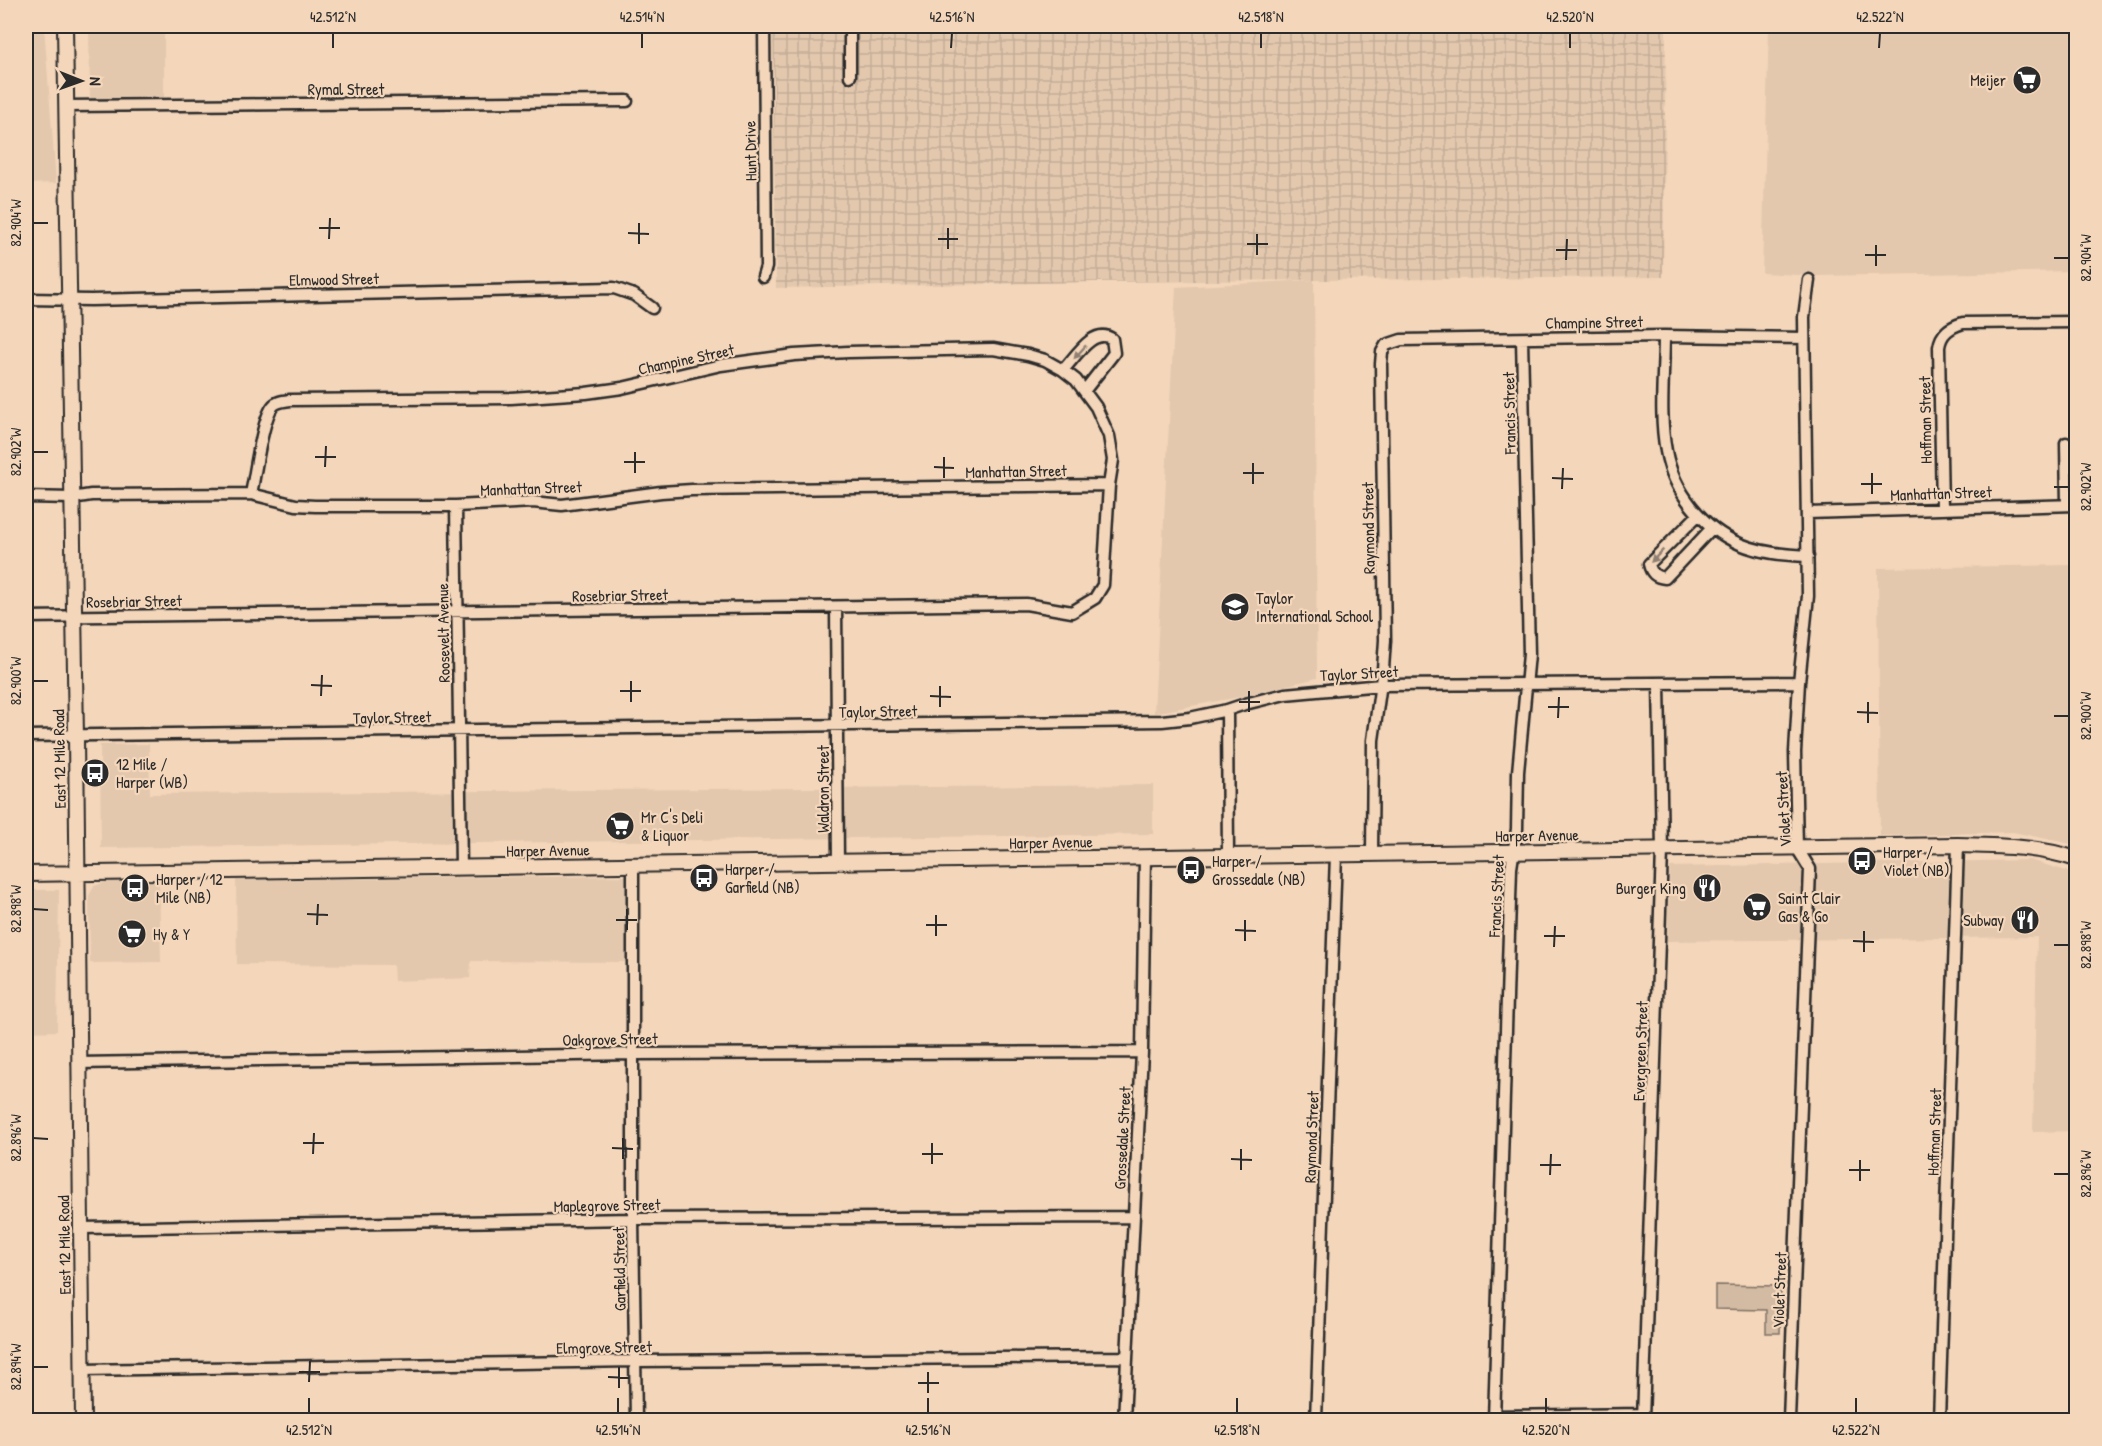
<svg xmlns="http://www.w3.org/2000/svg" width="2102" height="1446" font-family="'Patrick Hand',sans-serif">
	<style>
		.built { fill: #e3c8ae }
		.industrial { fill: url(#industrial-grid) }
		.green { fill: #d3baa2; stroke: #7f7266; stroke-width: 1.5 }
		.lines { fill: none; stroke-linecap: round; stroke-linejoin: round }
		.minor-casing { stroke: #2b2b2b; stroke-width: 15 }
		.major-casing { stroke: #2b2b2b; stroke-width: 18 }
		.minor { stroke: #f4d6ba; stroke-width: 10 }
		.major { stroke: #f4d6ba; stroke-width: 14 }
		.oneway { fill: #908072 }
		.ticks { fill: none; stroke: #2b2b2b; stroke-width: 2 }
		.labels { text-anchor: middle; stroke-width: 4.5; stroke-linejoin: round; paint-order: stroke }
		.poi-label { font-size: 16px; fill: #2b2b2b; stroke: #f4d6ba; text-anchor: start }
		.street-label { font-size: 16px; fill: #2b2b2b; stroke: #f4d6ba }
		.neatline { fill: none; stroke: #2b2b2b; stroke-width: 2 }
		.ticks-label { font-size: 15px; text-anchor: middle; fill: #2b2b2b }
	</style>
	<defs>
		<pattern id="industrial-grid" width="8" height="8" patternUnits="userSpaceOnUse" patternTransform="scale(1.5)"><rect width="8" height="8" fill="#e3c8ae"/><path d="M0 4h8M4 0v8" fill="none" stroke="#c3ac96"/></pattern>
	</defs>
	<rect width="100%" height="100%" fill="#f4d6ba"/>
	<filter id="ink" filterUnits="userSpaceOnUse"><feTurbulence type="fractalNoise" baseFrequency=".0167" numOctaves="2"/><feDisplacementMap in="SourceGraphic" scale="12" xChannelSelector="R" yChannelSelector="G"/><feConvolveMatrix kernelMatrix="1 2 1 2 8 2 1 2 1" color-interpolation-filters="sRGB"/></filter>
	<g filter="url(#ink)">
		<path class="built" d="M26,26H44L56,183L26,184Z
			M89,26H164V98L90,99Z
			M1769,26H2076V271L1817,276L1762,273Z
			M1314,280L1317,678L1234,698L1154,713L1176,287Z
			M2076,565V845L2013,832L1880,836L1878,568Z
			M149,744L150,794L1153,785V834L101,848L100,745Z
			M2030,860L2076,874V1131L2033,1132L2037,937L1667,941L1670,867Z
			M627,876L628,962L471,961L470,978L394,981L393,965L237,964L236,880Z
			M106,882H159L161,962L90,963L89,896L94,886Z
			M26,890H59L57,1031L26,1032Z"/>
		<path class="industrial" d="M773,26H1666L1663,277L1094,282L776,288Z"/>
		<path class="green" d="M1715,1285L1781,1286L1780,1333H1766V1310L1715,1309Z"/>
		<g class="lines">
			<g class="minor-casing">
				<path id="minor" d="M850,26V76
					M66,106L627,101
					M763,277L766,267L764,26
					M26,299L91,300L614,288L634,295L652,308
					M1664,336C1664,374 1659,414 1666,451C1673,491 1703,528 1740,544C1761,553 1785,555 1808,556
					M1063,370C1075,358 1093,326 1112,339L1114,353L1085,390
					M2066,443L2067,505
					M26,497L72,498L91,495L251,494L296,505L315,506H456L533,502L562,505L661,492L692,490L1109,485
					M456,506L461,868
					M1942,508L1939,347C1941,333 1950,327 1963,323L2076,322
					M1807,513L2076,505
					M1698,515L1649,564C1651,573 1655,577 1665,578L1712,528
					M836,607L838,863
					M26,617L1026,604L1072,612L1095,598L1103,585L1109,485L1113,460L1109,436L1096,407L1076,380L1063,370L1045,360L1028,355L993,349L848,352L794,355L721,365L622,388L586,393L511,398L290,400C284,401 277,401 273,406C262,419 255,476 251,494
					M1227,710L1228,856
					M26,736L1162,721L1190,718L1227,710L1245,704L1285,694L1381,685L1799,682
					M1372,854L1373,740L1383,669L1385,640L1381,364L1382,352L1386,345L1401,340L1664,336L1804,338
					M633,866V1219L636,1420
					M78,1063L633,1054L1142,1052
					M81,1228L633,1219L1133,1217
					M82,1370L635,1361L1127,1357
					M1494,1416L1643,1414
					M1124,1420L1142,1052L1145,857
					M1316,1420L1336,855
					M1494,1420L1511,868L1517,829L1518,772L1529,654L1522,339
					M1643,1420L1662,851L1659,683
					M1789,1420L1810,869L1797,848L1795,752L1799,682L1808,596L1804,317L1809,280
					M1939,1420L1958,845"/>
			</g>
			<g class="major-casing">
				<path id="major" d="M65,26L76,737L83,1420
					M26,874L1958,845C1998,846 2038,846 2076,859"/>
			</g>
			<use href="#minor" class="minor"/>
			<use href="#major" class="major"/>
		</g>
		<defs><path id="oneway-solid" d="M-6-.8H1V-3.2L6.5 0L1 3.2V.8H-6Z" transform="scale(1.5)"/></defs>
		<g class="oneway">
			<use href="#oneway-solid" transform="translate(1080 352) rotate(132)"/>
			<use href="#oneway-solid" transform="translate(1657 556) rotate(135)"/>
		</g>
	</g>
	<path class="ticks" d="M333,48V33M642,48V33M951,48L952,33M1261,48V33M1570,48V33M1879,48L1880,33M33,223H48M319,228H340M628,233L649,234M329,239L330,218M938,239H958M639,244V223M1247,244H1268M948,249V228M1556,250H1577M1257,255V234M1865,255H1886M2054,258H2069M1566,260L1567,239M1876,266V245M33,452H48M315,457H336M624,462H645M325,467L326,446M934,467L954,468M635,473V452M1243,473H1264M944,478V457M1552,478L1573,479M1253,484V463M1861,484H1882M2054,487H2069M1562,489L1563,468M1872,494V473M33,681H48M311,685L332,686M620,691H641M321,696L322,675M930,696L951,697M631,702V681M1239,702H1260M940,707V686M1548,707H1569M1249,712V691M1857,712L1878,713M2054,716H2069M1558,718L1559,697M1868,723V702M33,909L48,910M307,914L328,915M616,920H637M317,925L318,904M926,925H947M627,930V909M1235,930L1256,931M936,936V915M1544,936H1565M1245,941V920M1853,941L1874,942M2054,945H2069M1554,947L1555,926M1864,952V931M33,1138L48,1139M303,1143H324M612,1148L633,1149M313,1154L314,1133M922,1154H943M623,1159V1138M1231,1159L1252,1160M932,1164V1143M1540,1165H1561M1241,1170V1149M1849,1170H1870M2054,1174H2069M1550,1175L1551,1154M1860,1181V1160M33,1367H48M299,1372H320M608,1377L629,1378M309,1382L310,1361M918,1383H939M619,1388V1367M928,1393V1372M309,1413V1398M618,1413V1398M928,1413V1398M1237,1413V1398M1546,1413V1398M1856,1413V1398"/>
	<defs>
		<g id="supermarket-disc" transform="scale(1.5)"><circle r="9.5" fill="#2b2b2b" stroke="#f4d6ba"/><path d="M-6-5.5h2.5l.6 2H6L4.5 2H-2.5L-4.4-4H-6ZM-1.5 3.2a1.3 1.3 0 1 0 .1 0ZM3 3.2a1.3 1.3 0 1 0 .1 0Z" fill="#fff"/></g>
		<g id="school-disc" transform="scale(1.5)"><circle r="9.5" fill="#2b2b2b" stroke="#f4d6ba"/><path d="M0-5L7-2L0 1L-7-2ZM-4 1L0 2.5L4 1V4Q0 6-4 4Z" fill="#fff"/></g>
		<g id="bus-disc" transform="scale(1.5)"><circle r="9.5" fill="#2b2b2b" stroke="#f4d6ba"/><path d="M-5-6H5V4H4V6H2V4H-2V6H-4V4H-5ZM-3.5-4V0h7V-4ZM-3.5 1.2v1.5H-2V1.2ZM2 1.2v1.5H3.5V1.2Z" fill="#fff"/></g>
		<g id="restaurant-disc" transform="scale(1.5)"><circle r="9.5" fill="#2b2b2b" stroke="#f4d6ba"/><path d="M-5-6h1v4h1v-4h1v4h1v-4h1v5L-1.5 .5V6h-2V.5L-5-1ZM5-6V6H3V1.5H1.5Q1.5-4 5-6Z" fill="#fff"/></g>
	</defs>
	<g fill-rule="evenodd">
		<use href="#supermarket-disc" x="2027" y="80"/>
		<use href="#school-disc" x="1235" y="607"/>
		<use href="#bus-disc" x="95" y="773"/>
		<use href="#supermarket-disc" x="620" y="826"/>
		<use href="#bus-disc" x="1862" y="861"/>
		<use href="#bus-disc" x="1191" y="870"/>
		<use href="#bus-disc" x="704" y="878"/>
		<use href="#bus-disc" x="135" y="888"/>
		<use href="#restaurant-disc" x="1707" y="888"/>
		<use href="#supermarket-disc" x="1757" y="907"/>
		<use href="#restaurant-disc" x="2025" y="920"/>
		<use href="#supermarket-disc" x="132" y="934"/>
	</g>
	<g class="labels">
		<g class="poi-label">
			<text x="2006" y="86" text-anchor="end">Meijer</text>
			<text x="1256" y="604">Taylor<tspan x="1256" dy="18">International School</tspan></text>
			<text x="116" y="770">12 Mile /<tspan x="116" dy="18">Harper (WB)</tspan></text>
			<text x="641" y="823">Mr C's Deli<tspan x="641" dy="18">&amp; Liquor</tspan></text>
			<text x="1883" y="858">Harper /<tspan x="1883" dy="18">Violet (NB)</tspan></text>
			<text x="1212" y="867">Harper /<tspan x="1212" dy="18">Grossedale (NB)</tspan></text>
			<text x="725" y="875">Harper /<tspan x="725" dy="18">Garfield (NB)</tspan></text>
			<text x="156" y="885">Harper / 12<tspan x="156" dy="18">Mile (NB)</tspan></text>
			<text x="1686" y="894" text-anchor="end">Burger King</text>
			<text x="1778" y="904">Saint Clair<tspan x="1778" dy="18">Gas &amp; Go</tspan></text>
			<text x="2004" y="926" text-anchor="end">Subway</text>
			<text x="153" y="940">Hy &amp; Y</text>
		</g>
		<g class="street-label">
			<text x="346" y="95">Rymal Street</text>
			<text transform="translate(750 151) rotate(-91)" y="6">Hunt Drive</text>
			<text transform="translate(334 279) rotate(-1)" y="6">Elmwood Street</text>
			<text transform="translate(1594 322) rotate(-1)" y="6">Champine Street</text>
			<text transform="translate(686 359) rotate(-12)" y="6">Champine Street</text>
			<text transform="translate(1509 413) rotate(-91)" y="6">Francis Street</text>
			<text transform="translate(1925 420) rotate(-91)" y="6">Hoffman Street</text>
			<text transform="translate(1016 471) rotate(-1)" y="6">Manhattan Street</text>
			<text transform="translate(531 488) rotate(-2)" y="6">Manhattan Street</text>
			<text transform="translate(1941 493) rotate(-2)" y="6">Manhattan Street</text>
			<text transform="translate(1368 528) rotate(-91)" y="6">Raymond Street</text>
			<text transform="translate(620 595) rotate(-1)" y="6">Rosebriar Street</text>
			<text transform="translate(134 601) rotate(-1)" y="6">Rosebriar Street</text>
			<text transform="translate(443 633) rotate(-91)" y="6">Roosevelt Avenue</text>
			<text transform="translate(1359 673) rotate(-3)" y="6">Taylor Street</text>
			<text transform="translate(878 711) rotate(-1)" y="6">Taylor Street</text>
			<text transform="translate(392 717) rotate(-1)" y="6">Taylor Street</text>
			<text transform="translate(59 759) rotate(-91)" y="6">East 12 Mile Road</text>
			<text transform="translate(823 789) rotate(-90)" y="6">Waldron Street</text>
			<text transform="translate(1783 809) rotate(-93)" y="6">Violet Street</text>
			<text transform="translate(1537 835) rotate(-1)" y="6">Harper Avenue</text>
			<text transform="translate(1051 842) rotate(-1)" y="6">Harper Avenue</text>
			<text transform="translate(548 850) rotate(-1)" y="6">Harper Avenue</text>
			<text transform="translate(1496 896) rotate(-87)" y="6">Francis Street</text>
			<text transform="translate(610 1039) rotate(-1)" y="6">Oakgrove Street</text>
			<text transform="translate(1640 1051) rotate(-88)" y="6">Evergreen Street</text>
			<text transform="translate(1934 1132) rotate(-88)" y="6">Hoffman Street</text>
			<text transform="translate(1311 1137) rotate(-88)" y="6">Raymond Street</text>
			<text transform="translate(1122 1138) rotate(-87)" y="6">Grossedale Street</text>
			<text transform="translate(607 1205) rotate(-1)" y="6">Maplegrove Street</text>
			<text transform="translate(64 1245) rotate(-91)" y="6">East 12 Mile Road</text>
			<text transform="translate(619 1269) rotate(-91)" y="6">Garfield Street</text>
			<text transform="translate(1779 1290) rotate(-88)" y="6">Violet Street</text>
			<text transform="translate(604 1347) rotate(-1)" y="6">Elmgrove Street</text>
		</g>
	</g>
	<rect width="2102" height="1446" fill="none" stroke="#f4d6ba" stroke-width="66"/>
	<g transform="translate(81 81) rotate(91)" stroke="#f4d6ba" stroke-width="4.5" paint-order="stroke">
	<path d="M0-4.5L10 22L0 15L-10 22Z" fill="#2b2b2b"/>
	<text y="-9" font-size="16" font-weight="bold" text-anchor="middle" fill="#2b2b2b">N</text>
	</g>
	<rect x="33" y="33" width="2036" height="1380" class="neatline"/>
	<g class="ticks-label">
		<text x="333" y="22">42.512°N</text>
		<text x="642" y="22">42.514°N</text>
		<text x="952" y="22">42.516°N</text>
		<text x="1261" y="22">42.518°N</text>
		<text x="1570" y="22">42.520°N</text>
		<text x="1880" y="22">42.522°N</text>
		<text transform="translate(16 223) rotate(-90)" y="5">82.904°W</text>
		<text transform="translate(2086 258) rotate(-90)" y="5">82.904°W</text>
		<text transform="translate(16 452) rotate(-90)" y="5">82.902°W</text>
		<text transform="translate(2086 487) rotate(-90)" y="5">82.902°W</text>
		<text transform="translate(16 681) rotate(-90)" y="5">82.900°W</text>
		<text transform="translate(2086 716) rotate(-90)" y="5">82.900°W</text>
		<text transform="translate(16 909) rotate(-90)" y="5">82.898°W</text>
		<text transform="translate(2086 945) rotate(-90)" y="5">82.898°W</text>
		<text transform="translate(16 1138) rotate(-90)" y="5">82.896°W</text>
		<text transform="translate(2086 1174) rotate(-90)" y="5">82.896°W</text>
		<text transform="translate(16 1367) rotate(-90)" y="5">82.894°W</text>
		<text x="309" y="1435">42.512°N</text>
		<text x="618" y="1435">42.514°N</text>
		<text x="928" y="1435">42.516°N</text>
		<text x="1237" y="1435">42.518°N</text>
		<text x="1546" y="1435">42.520°N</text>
		<text x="1856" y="1435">42.522°N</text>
	</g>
</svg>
